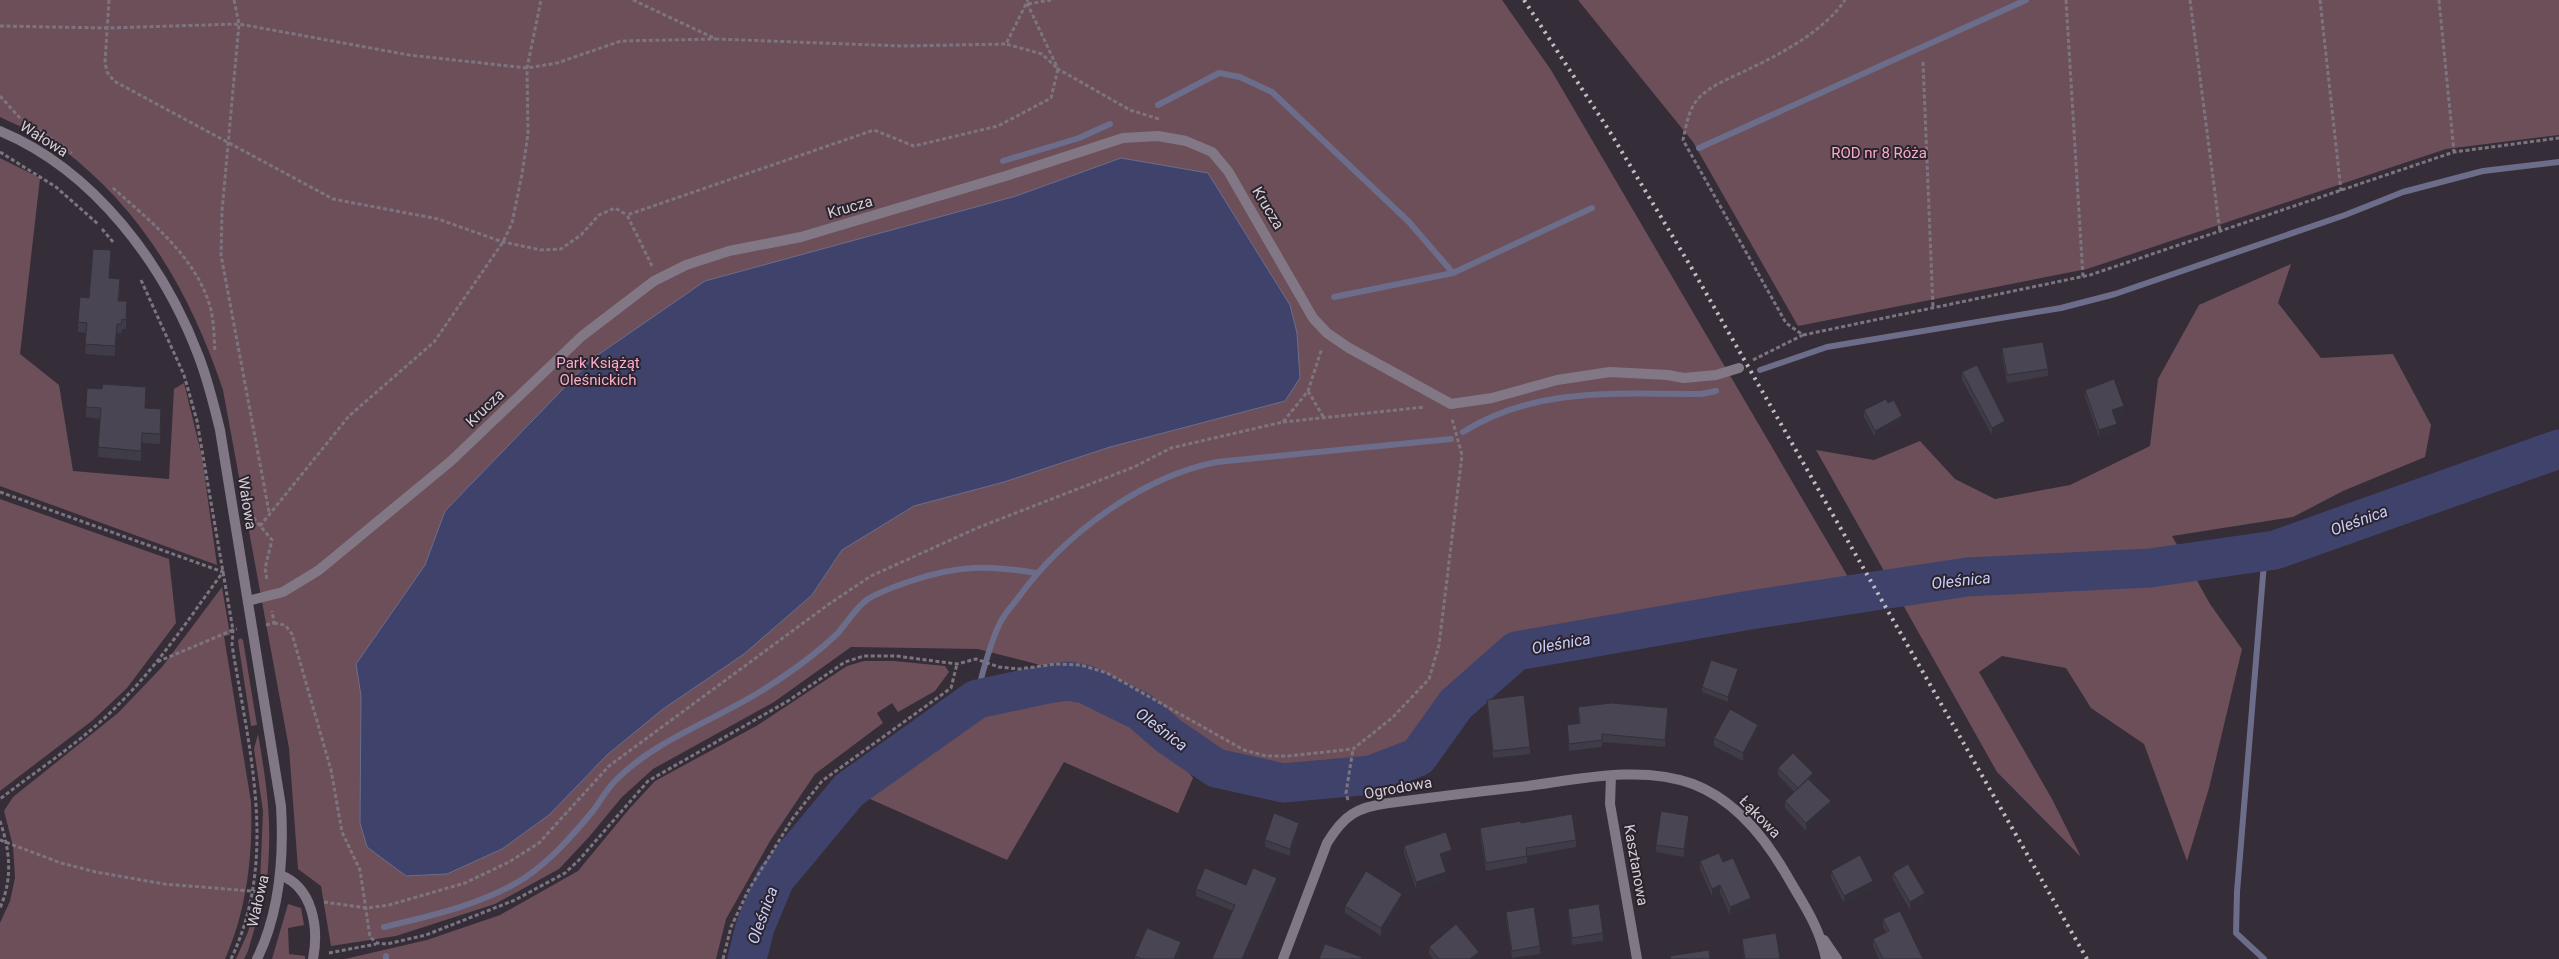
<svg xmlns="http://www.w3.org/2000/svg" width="2559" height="959" font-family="Roboto,sans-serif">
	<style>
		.green { fill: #6d4f59 }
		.water { fill: #3f436b; stroke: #6c6d8b }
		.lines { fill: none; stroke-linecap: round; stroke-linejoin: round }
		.stream { stroke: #6c6d8b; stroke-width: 6 }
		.river { stroke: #3f436b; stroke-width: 39 }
		.path { stroke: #7c747e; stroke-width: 3; stroke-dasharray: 4 2.5; stroke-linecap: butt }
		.service { stroke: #827885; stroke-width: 10 }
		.minor { stroke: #827885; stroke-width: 10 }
		.tertiary { stroke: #827885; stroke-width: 10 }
		.rail { stroke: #c1bbc2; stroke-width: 4; stroke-dasharray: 2.5 5; stroke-linecap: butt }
		.wall { fill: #3f3b47 }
		.shaded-wall { fill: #33303a }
		.building { fill: #494553; stroke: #33303a }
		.labels { text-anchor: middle; stroke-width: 4; stroke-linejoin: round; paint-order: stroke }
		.street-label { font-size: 15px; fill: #d5cfd6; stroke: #2b232e }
		.park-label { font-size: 15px; fill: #fbacc7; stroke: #2b232e }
		.water-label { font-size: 16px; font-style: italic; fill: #c8cef9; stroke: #2b232e }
	</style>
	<rect width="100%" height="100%" fill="#352d38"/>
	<path class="green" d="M0,0H1502L1551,70L1851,582L1506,643L1404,751L1320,771L1254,770L1211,752L1152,713L1087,677L978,649L851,647L774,702L653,769L622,797L589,837L559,869L495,904L396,936L331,946L321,886L298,869L289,748L223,390C191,294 143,210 61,148C43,135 20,127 0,117Z
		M1578,0H2559V135L2446,149L2087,269L1798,326L1693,142Z
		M0,158L40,178L20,354L59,385L73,471L169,479L174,389L184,383L202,457L217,565L0,486Z
		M2291,264L2278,303L2321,358L2393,354L2431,425L2425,457L2343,491L2293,517L2172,536L2210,604L2242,649L2209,788L2187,861L2144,744L2091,708L2066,668L2002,656L1979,672L2052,799L2081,857L1997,772L1816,450L1874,460L1920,441L1955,479L1995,499L2070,485L2150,446L2158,379L2199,305Z
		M0,499L169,559L176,623L127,688L93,720L0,791Z
		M222,587L230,635L224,636L251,802C253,855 247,910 225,959H0V923L10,901L15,878L13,846L4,811L13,797L118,713L162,667Z
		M240,638L243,640L257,725L251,726L238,641Z
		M864,661H894L945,666L949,672L935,691L898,712L892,703L877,713L883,723L815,774L770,841L726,919L716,959H345L427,940L500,915L578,871L630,808L655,781L758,725L847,666Z
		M1061,694C1108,700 1164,741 1193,778L1178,813L1064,762L1007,860L868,798L965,723L999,705L1036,696Z
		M258,734C268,791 273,830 266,888H262L260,884L263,811L254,749Z
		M260,898L263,899L248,951L244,959H236L248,932L257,900Z
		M288,904L301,908L304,925L288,928L289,954L305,956V959H272Z"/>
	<path class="water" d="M1121,158L1208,173L1290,305L1297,333L1300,378L1285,401L1110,447L1004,482L914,506L842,550L812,595L744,654L663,709L607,755L549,815L502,849L447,874L406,876L367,847L360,823L361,696L356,664L425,565L445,511L592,359L705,281L1016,196Z"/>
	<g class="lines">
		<path class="stream" d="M1158,105L1219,73L1240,77L1272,92L1409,222L1453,273
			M1699,148L2026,0
			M1003,161L1079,138L1110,124
			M1334,297L1453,273L1592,208
			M1760,370L1827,347L2061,308L2115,294L2345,215L2403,192L2483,171L2559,162
			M1463,432C1536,386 1619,394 1701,394L1716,391
			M977,699C980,679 991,641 1000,623C1004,614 1012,606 1018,598C1063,536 1140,477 1217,462L1451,439
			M384,927C431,916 485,904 526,877C552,859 572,836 592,812C600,802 606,790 615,781C657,738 717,720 766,688C791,672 816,654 837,634C847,623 856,607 868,599C881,591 896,586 911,581C958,565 988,565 1036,573
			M386,959V956
			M2264,959L2236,933L2237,892L2265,551"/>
		<path class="river" d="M747,959L755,927L775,879L849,790L977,699L1048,684L1067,681L1085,684L1140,711L1169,736L1216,768L1283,783L1371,775L1418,757L1456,704L1516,651L1750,610L1967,577L2150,568L2275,550L2559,449"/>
		<path class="path" d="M109,0L105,62L107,72L114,81L333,199L438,219L503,242L541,250L561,249L581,235L599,215L615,208L627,215
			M234,0L239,24L222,211L221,255L269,512
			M633,0L716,39L901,46L1006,44L1028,0
			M2066,0L2083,277
			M2190,0L2220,232
			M2320,0L2341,191
			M2439,0L2454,152
			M1027,3L1058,69L1130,110L1159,119
			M1028,4L1051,0
			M0,26L107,28L239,24L409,55L527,68L557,63L621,41L716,39
			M1923,62L1933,308
			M0,96L19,117L72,153
			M0,152L56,187L98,224
			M113,188C150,221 195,256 210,306C214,320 214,337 215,352
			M102,229L114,243
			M652,266L627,215L874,130L914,146L998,126L1051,98L1058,69L1042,54L1006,44
			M141,280L184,375L197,421L233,630L157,662
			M1803,335L2090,275L2454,152L2559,138
			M1753,360L1803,335L1786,323L1683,140C1686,127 1688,111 1697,100C1710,85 1731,78 1749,69C1781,54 1825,30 1845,0
			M1308,391L1324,418
			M1283,422L1425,407
			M0,492L223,572C190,617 159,664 119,704C84,740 40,768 0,799
			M249,499L252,516L272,540L265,568L267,580
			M260,526L349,416L434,342L503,242L512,223L522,174L528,134L527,68L541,0
			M274,623L285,625L292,634L331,770L342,832L360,870L370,937L377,943L387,944L426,935L515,900L565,873L579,860L648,781L788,701L845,662L864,656H896L957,664L976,659L999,667L1019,669L1056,664L1081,665L1107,673L1244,750L1266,756H1288L1353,749L1392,718L1429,679L1439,645L1462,455L1452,419
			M266,625L274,623L272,611
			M1348,800L1346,793L1353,749
			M0,821C10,851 13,878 0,908
			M0,840L61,863L96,872L164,884L263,892
			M324,902L367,908L389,905L465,883L509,862L539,843L609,766L829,604L871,576L977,528L1134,467L1171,448L1283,422L1308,391L1322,348
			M329,953L376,944
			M231,959C279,859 249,749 232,645L233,630L237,629
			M723,959L731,927L748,891L793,818L822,781L951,688L957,664"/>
		<path class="service" d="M280,875C313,887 319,928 313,959"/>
		<path class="minor" d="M248,601L283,592L319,570L451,461L582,336L654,281L686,265L729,251L801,237L1009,175L1123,138L1158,136L1186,141L1212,152L1228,171L1313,318L1327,333L1349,348L1451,404L1492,398L1557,380L1610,372L1668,375L1684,378L1716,375L1739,368
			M1611,776L1610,804L1637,959
			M1824,940L1837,959
			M1283,959L1327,843C1344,815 1357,807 1389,803C1435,797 1482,791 1528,786C1580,779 1642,765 1693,784C1735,800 1764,836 1786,874C1803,904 1819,925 1826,959"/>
		<path class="tertiary" d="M0,131C94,170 164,264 199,357C208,381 214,405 220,430L281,806C284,857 280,912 257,959"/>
		<path class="rail" d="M1524,0L1610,132L1694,272L2087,959"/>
	</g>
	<path class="wall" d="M111,260L109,278L120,289L119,301L127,311L126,329H122L121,334L117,333L115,356L85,354L86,333L78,332V322L89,298Z
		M2002,348L2048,369V376L2007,383L2002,356Z
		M1962,372L2005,428L1992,435L1962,380Z
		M2085,390L2124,414L2115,417L2117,431L2099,437L2085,397Z
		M146,397L145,408L161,419L160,444L142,443L141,461L98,457L100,419L86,417V407Z
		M1888,403L1902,422L1875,437L1864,417V410Z
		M1738,674L1728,702L1702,692V687Z
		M1487,700L1530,747V754L1493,758L1487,707Z
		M1578,707L1668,715L1665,747L1602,742V747L1569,751L1567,725L1579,723Z
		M1758,732L1743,761L1714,746V738Z
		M1778,768L1813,781L1812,782L1831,808L1806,831L1785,808V801L1794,792L1778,775Z
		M1521,823L1576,840V847L1527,856V863L1486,871L1480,835V828Z
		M1689,823L1684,857L1656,852V845Z
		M1299,830L1290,856L1265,847V840Z
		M1404,846L1452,857L1442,861L1446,879L1416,889L1404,853Z
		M1700,861L1723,862L1751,905L1730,915L1720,893L1712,896L1700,869Z
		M1831,871L1873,888L1844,903L1831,878Z
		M1893,873L1925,901L1910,910L1893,880Z
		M1246,885H1277L1245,959H1212L1233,911L1196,896V889Z
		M1402,901L1381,936L1345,913V906Z
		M1568,909L1603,933V941L1572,945L1568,916Z
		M1506,912L1540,946V954L1512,958L1506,919Z
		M1883,919L1923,959H1879L1873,946V939L1886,932L1883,926Z
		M1742,939L1780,959H1744L1742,946Z
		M1429,947L1479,959H1433L1429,954Z
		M1181,949L1177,959H1135V956Z"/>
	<path class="shaded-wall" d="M111,250V260L109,288V278Z
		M117,324V333L115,356V346Z
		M2124,406V414L2112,418V410Z
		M1902,416V422L1875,437V431Z
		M2005,421V428L1992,435V428Z
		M2117,424V431L2099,437V430Z
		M142,433V443L141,461V451Z
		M1738,669V674L1728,702V697Z
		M1668,708V715L1665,747V740Z
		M1758,725V732L1743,761V753Z
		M1813,773V781L1798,796V788Z
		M1831,801V808L1806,831V823Z
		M1689,816V823L1684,857V849Z
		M1299,823V830L1290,856V849Z
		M1452,850V857L1440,862V854Z
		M1446,872V879L1416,889V882Z
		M1277,878V885L1245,959H1242Z
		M1873,881V888L1844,903V896Z
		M1720,885V893L1712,896V889Z
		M1925,893V901L1910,910V902Z
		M1402,894V901L1381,936V928Z
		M1751,898V905L1730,915V907Z
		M1181,942V949L1177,959H1174Z
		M1479,952V959H1470Z"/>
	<path class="building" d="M93,249L111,250L109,278L120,279L118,301H127L126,320L122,319L121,324H117L115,346L85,344L87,323L78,322L80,297L89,298Z
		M2043,342L2048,369L2007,375L2002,348Z
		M1977,365L2005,421L1992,428L1962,372Z
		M2114,379L2124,406L2112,410L2117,424L2099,430L2085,390Z
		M103,384L146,387L145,408L161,409L160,434L142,433L141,451L98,447L101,408L86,407L87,388L102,389Z
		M1886,399L1888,403L1894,400L1902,416L1875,431L1864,410Z
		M1711,660L1738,669L1728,697L1702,687Z
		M1524,695L1530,747L1493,751L1487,700Z
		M1611,703L1668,708L1665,740L1602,734V740L1569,744L1567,725L1580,723L1578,707Z
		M1730,709L1758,725L1743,753L1714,738Z
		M1793,753L1813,773L1798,788L1778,768Z
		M1808,779L1831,801L1806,823L1785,801Z
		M1661,811L1689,816L1684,849L1656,845Z
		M1274,813L1299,823L1290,849L1265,840Z
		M1572,814L1576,840L1526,848L1527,856L1486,863L1480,828L1521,821V823Z
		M1446,832L1452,850L1440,854L1446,872L1416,882L1404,846Z
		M1719,853L1723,862L1733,858L1751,898L1730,907L1720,885L1712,889L1700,861Z
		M1860,855L1873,881L1844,896L1831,871Z
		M1908,864L1925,893L1910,902L1893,873Z
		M1205,868L1246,885L1253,868L1277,878L1242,959H1212L1235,905L1196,889Z
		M1366,871L1402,894L1381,928L1345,906Z
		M1599,904L1603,933L1572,938L1568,909Z
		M1534,907L1540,946L1512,951L1506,912Z
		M1900,911L1923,959H1883L1873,939L1889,931L1883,919Z
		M1456,924L1479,952L1470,959H1439L1429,947Z
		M1147,928L1181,942L1174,959H1142L1135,956Z
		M1776,933L1780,959H1745L1742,939Z
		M1325,944L1362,957L1361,959H1319Z
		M1709,950L1710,959H1671L1670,956Z"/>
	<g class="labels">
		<g class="street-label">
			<text transform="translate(44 139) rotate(32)" y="5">Wałowa</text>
			<text transform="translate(850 207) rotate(-16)" y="5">Krucza</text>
			<text transform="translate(1268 208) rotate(59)" y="5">Krucza</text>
			<text transform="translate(485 408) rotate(-44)" y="5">Krucza</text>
			<text transform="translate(247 503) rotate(81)" y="5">Wałowa</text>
			<text transform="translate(1398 788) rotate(-10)" y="5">Ogrodowa</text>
			<text transform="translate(1760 817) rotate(46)" y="5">Łąkowa</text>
			<text transform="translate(1636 865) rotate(80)" y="5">Kasztanowa</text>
			<text transform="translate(258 901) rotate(-77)" y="5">Wałowa</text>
		</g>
		<g class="park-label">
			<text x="1879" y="158">ROD nr 8 Róża</text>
			<text x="598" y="368">Park Książąt<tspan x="598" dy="17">Oleśnickich</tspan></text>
		</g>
		<g class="water-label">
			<text transform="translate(2359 520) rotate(-20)" y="6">Oleśnica</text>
			<text transform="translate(1961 580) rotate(-6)" y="6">Oleśnica</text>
			<text transform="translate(1561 643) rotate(-10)" y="6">Oleśnica</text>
			<text transform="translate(1162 729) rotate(37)" y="6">Oleśnica</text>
			<text transform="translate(762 915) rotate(-70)" y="6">Oleśnica</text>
		</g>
	</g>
</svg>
